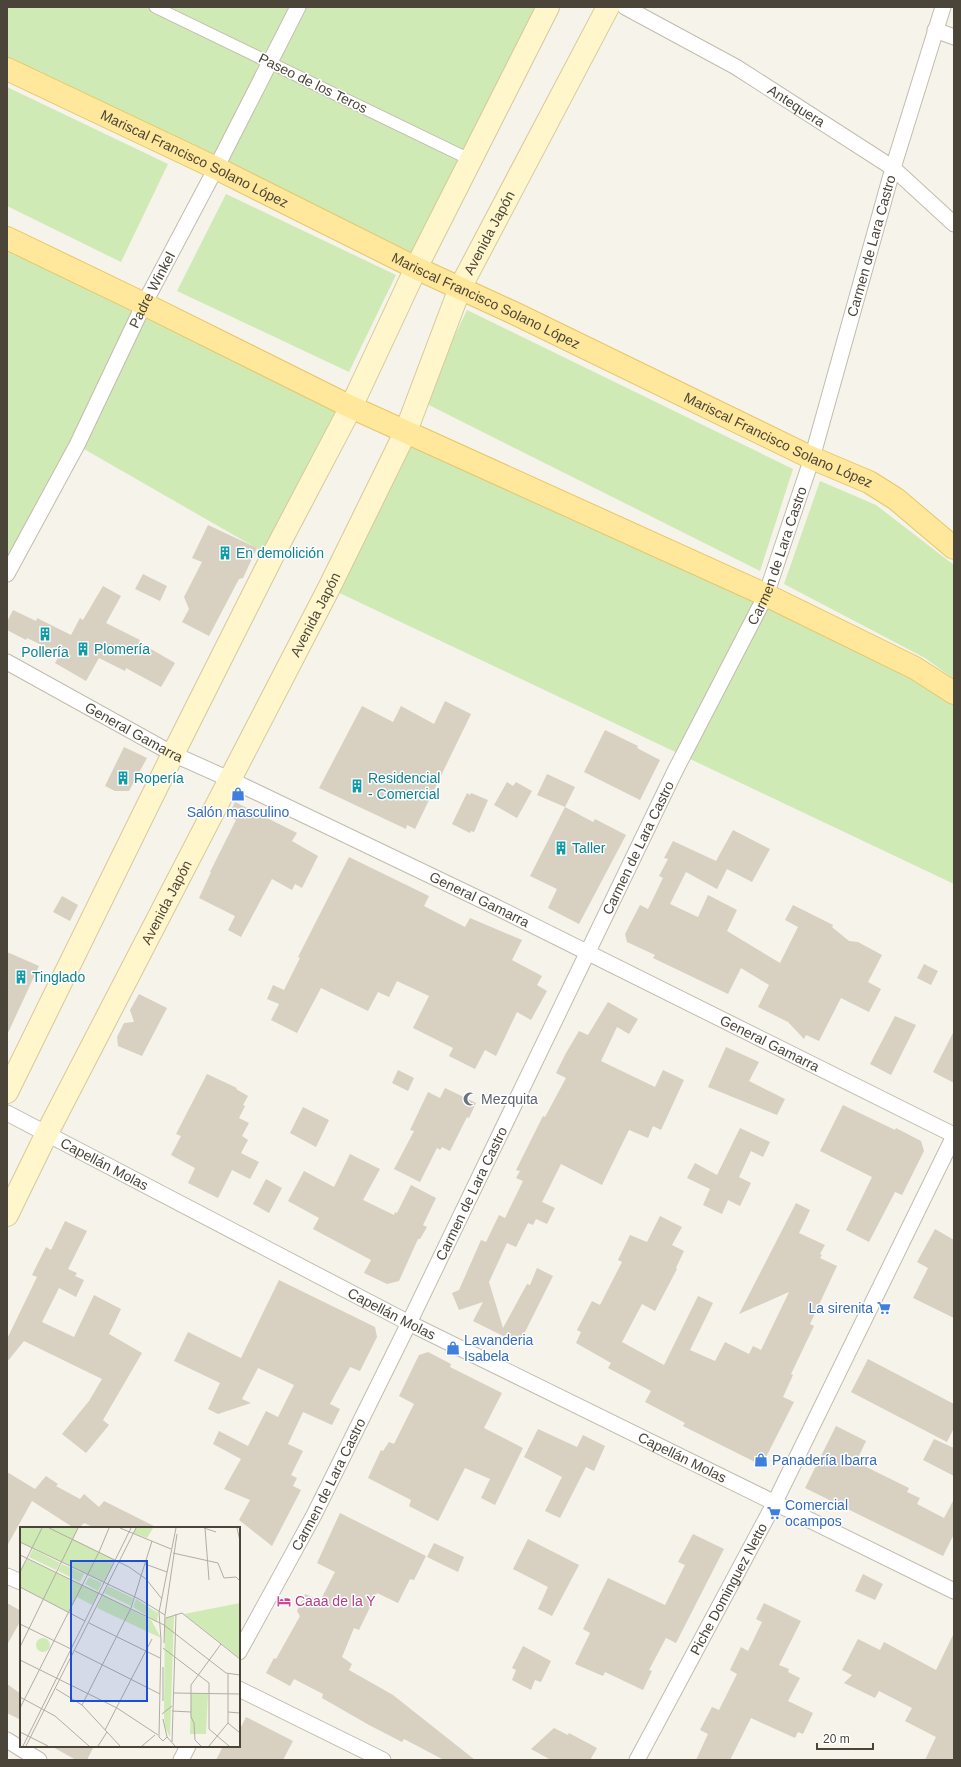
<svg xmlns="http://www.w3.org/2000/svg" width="961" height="1767" font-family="Helvetica,sans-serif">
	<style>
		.green { fill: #cfeab4 }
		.building { fill: #d8d0c0 }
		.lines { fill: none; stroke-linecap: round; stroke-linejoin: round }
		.pedestrian-casing { stroke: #c2bcad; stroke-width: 13 }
		.minor-casing { stroke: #c2bcad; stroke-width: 17 }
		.secondary-casing { stroke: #d6c99b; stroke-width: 24 }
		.primary-casing { stroke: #e6c769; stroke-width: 24 }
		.pedestrian { stroke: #fff; stroke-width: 11 }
		.minor { stroke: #fff; stroke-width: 15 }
		.secondary { stroke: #fff6cc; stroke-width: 22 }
		.primary { stroke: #ffe89b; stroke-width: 22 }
		.labels { text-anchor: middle; stroke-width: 3; stroke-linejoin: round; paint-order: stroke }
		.street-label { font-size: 14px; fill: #4b4539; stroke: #fff }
		.culture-label { font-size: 14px; fill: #0d838f; stroke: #fff; text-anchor: start }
		.shop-label { font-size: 14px; fill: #366cbe; stroke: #fff; text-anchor: start }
		.worship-label { font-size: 14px; fill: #5b616d; stroke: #fff; text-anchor: start }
		.hotel-label { font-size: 14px; fill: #b23c85; stroke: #fff; text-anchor: start }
		.inset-road { fill: none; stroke: #b2ada4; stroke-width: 1 }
		.view { fill: #1d4ed8; fill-opacity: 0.15; stroke: #1d4ed8; stroke-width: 2 }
		.inset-edge { fill: none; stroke: #4b4539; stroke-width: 2 }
	</style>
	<rect width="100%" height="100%" fill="#f6f3eb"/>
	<path class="green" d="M7,7H548L416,268L7,69Z
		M7,87L168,164L121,262L7,206Z
		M226,194L396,275L349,372L177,291Z
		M7,238L351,407L272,557L77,445L7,574Z
		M467,310L793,469L760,571L423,402Z
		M406,431L954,695V884L329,588Z
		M820,481L876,505L954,565V679L925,658L784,584Z"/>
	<path class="building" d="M208,525L257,548L243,578L239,579L209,636L182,622L189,609L184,597L202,562L192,558Z
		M143,574L167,586L160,601L135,589Z
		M103,586L121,596L106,623L140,640L139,642L175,663L161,687L126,668L125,671L99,658L86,681L55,663L60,654L27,638L26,640L7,630V622L13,610L36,621L37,618L71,635L80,618L83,620Z
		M445,701L471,714L415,829L407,825L406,829L319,788L362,706L393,722L401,706L434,724Z
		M605,730L638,746L637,748L660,760L640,800L584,772Z
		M124,747L147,758L129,791H115L105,786Z
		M547,774L575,787L565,807L537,795Z
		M507,782L513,786L516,782L532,791L517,818L494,805Z
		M467,793L470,795L471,793L488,800L474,832L471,831L470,833L452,824Z
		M235,802L297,833L292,841L318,856L302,888L295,884L292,890L272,879L241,937L228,930L235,916L199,898L211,872H210L236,820L228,816Z
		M565,807L593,822L595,819L626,835L579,924L548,908L557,889L530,876Z
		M733,830L770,849L752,882L727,869L717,889L686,872L670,904L698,917L708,895L737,910L727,931L780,963L798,927L785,920L793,905L833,925L832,927L849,941L858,942L882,955L868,982L881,989L869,1012L841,998L819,1041L806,1035L804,1039L788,1022L758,1007L769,985L741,968L728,994L653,958L655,955L627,942L625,934L640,905L648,909L663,878L659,876L668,859L664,858L673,841L716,861Z
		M349,857L429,896L424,906L465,927L470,918L522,940L512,960L542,976L537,985L547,991L531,1020L517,1012L496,1056L485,1050L475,1069L449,1056L453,1048L413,1028L429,996L397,981L389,997L378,992L368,1011L321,988L297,1033L271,1020L279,1004L267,999L273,985L284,990L300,958L298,957Z
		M62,896L78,905L70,921L53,912Z
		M7,952L39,966L7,1035Z
		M924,964L938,971L931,985L917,978Z
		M139,994L167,1008L142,1056L118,1046L117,1037L124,1023L134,1022L130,1010Z
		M608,1002L638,1019L629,1034L617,1027L601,1061L655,1087L663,1070L684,1080L661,1130L653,1126L648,1138L629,1130L602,1185L561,1164L542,1202L555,1208L547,1224L536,1219L533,1225L528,1223L516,1247L507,1243L489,1282L503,1328L527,1284L530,1285L537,1268L553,1276L519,1344L473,1321L483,1302L459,1310L452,1293L459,1290L481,1240L486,1242L499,1215L505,1218L523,1181L516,1178L520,1171L516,1170L543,1116L545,1117L566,1078L556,1073L566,1053L579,1031L588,1035Z
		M895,1016L916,1025L891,1075L870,1064Z
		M954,1031V1083L933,1072Z
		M726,1047L759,1062L749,1081L785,1099L777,1115L708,1087Z
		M398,1070L414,1078L408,1091L392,1083Z
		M207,1074L237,1088L236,1089L248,1096L243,1105L245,1106L239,1118L249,1123L242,1136L248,1140L241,1153L259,1162L250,1179L232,1170L218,1198L188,1183L195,1168L171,1155L181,1136L176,1134Z
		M445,1088L476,1103L469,1118L467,1117L450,1151L442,1147L440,1150L437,1148L420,1182L394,1169L414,1131L410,1130L428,1092L440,1098Z
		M843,1105L895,1130L896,1128L921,1141L924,1151L902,1195L895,1192L869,1242L846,1230L872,1177L820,1151Z
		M303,1107L329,1120L316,1147L290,1133Z
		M740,1128L770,1142L763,1157L751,1151L739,1177L751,1183L740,1206L728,1200L722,1214L703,1205L710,1189L687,1178L695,1163L717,1175Z
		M350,1154L380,1169L363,1200L394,1215L395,1212L397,1213L411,1185L436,1198L423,1225L427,1227L420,1239H418L399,1281L387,1284L364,1273L371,1260L313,1229L319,1218L288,1201L304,1171L334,1187Z
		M266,1179L282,1188L269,1213L253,1204Z
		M796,1203L810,1210L799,1233L825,1245L820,1254L822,1255L820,1258L837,1266L810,1324L814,1326L791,1374L793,1375L783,1397L794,1402L765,1459L757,1463L683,1426L685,1423L645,1402L651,1391L608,1368L611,1363L576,1343L581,1332L577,1330L592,1301L600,1305L622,1262L618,1260L630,1235L647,1242L660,1216L682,1227L672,1245L684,1251L676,1268L677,1269L655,1311L642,1304L622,1342L664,1365L698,1296L713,1303L690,1350L715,1361L725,1342L749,1354L753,1346L761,1350L789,1292L739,1314Z
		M65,1221L87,1231L68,1269L77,1273L75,1276L84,1280L76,1297L59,1288L42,1322L74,1337L94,1295L121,1309L109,1334L142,1353L103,1420L109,1425L86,1453L62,1434L89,1401L102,1379L24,1341L7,1362V1339L37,1277L32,1275L46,1247L51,1250Z
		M935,1229L954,1240V1318L913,1298L928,1268L917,1262Z
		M279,1280L375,1327L377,1337L360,1371L350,1367L330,1404L340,1409L332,1425L303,1412L288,1444L303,1451L291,1475L297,1478L293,1486L301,1490L272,1546L239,1520L250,1500L224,1489L241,1459L213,1444L219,1431L248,1446L266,1411L278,1417L294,1385L258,1368L242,1399L251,1403L218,1414L208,1409L220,1383L174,1361L188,1332L241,1358Z
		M428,1352L451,1364L450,1367L502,1393L484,1428L523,1448L495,1505L481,1498L490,1479L465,1468L438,1521L409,1506L411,1500L368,1478L381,1450L383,1451L389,1442L394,1444L414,1404L399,1396L419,1355Z
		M868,1359L954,1404V1428L947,1442L851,1392Z
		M836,1426L866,1441L856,1462L909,1488L907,1492L920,1498L917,1504L944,1518L954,1499V1534L943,1556L805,1488Z
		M538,1429L577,1447L583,1435L605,1446L594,1471L586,1467L560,1518L545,1511L562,1477L524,1457Z
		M934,1439L954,1448V1476L923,1460Z
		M7,1472L35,1489L46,1476L58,1484L56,1486L80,1499L84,1494L99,1507L104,1501L158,1528H95L84,1523L79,1528H74L32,1501L7,1546Z
		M340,1513L426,1556L414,1580L410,1579L398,1603L377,1593L359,1630L354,1628L342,1657L352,1664L349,1670L393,1695L475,1760H444L404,1739L402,1742L369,1725L322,1698L323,1694L294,1679L290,1686L266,1673L274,1658L276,1659L300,1616L297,1611L305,1594L320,1601L335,1572L317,1563Z
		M693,1534L724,1549L676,1643L666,1638L649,1670L652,1671L643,1690L605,1672L603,1676L575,1664L590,1633L583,1629L608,1578L665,1605L685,1565L678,1562Z
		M528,1539L579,1565L552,1616L538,1609L548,1587L513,1569Z
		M434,1543L464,1557L458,1572L427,1557Z
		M863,1574L883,1584L875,1600L855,1591Z
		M7,1603L21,1611V1620L7,1645Z
		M764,1603L801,1621L779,1665L789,1669L788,1672L800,1678L788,1701L813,1713L803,1734L798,1732L795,1738L751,1718L730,1760H696L708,1734L700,1730L712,1707L719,1710L737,1674L730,1670L741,1647L748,1651L762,1622L756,1619Z
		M954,1633V1760H925L936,1737L905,1721L912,1708L879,1691L875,1698L844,1683L852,1675L842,1670L858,1639L880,1650L884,1642L936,1670Z
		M523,1646L551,1661L541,1682L535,1680L531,1690L512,1680L516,1670L512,1668Z
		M7,1684L21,1694V1720L7,1713Z
		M246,1717L293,1741L283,1760H216L223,1746H239V1731Z
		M554,1728L568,1735L569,1733L597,1748L590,1760H551L531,1749Z
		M51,1746H94L87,1760H76Z"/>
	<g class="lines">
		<g class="pedestrian-casing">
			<path id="pedestrian" d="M155,7L471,160"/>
		</g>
		<g class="minor-casing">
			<g id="minor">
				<path id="s1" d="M625,7L736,67L893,168L954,224"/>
				<path d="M935,30L954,37"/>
				<path id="s2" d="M7,574L77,445L144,304L216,168L298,7"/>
				<path id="s3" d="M7,662L173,754L231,780L494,906L954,1135"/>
				<path id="s4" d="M7,1113L409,1323L954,1591"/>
				<path d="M7,1576L21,1582"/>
				<path id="s5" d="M239,1652L314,1515L409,1323L675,771L766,595L812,458L893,168L943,7"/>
				<path d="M239,1689L383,1760"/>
				<path d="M7,1740L39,1760"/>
				<path d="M181,1760L188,1746"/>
				<path id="s6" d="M637,1760L774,1504L954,1136"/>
			</g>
		</g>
		<g class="secondary-casing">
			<g id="secondary">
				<path d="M7,1092L173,754L272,557L351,407L416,268L548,7"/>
				<path id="s7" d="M7,1215L47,1133L329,588L406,431L460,288L608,7"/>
			</g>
		</g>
		<g class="primary-casing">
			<g id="primary">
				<path id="s8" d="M7,69L216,168L416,268L516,314L812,458L869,482L896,499L954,548"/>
				<path d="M7,238L144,304L351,407L766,595L915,668L954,693"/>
			</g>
		</g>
		<use href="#pedestrian" class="pedestrian"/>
		<use href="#minor" class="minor"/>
		<use href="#secondary" class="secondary"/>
		<use href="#primary" class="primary"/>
	</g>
	<defs>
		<g id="building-bare" transform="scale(1.08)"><path d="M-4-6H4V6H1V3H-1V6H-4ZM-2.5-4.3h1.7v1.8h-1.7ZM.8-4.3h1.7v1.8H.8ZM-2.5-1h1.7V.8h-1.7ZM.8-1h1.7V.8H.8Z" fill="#0f9aa8" stroke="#fff" stroke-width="2.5" paint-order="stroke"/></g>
		<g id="shop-bare" transform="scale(1.08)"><path d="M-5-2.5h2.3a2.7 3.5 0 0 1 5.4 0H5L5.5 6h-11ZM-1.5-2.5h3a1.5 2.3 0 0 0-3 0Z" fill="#3f7fe0" stroke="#fff" stroke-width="2.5" paint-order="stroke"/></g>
		<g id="mosque-bare" transform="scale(1.08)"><path d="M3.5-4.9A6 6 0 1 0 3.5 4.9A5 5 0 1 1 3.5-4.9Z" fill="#6b7280" stroke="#fff" stroke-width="2.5" paint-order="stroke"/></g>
		<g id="supermarket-bare" transform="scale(1.08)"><path d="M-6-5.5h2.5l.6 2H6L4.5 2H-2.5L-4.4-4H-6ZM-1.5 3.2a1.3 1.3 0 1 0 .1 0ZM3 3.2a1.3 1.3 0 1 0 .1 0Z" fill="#3f7fe0" stroke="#fff" stroke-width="2.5" paint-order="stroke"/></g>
		<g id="hotel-bare" transform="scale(1.08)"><path d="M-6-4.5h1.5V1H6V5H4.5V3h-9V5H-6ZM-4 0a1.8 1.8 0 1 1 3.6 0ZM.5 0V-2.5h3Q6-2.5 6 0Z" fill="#d1479c" stroke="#fff" stroke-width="2.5" paint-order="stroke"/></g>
	</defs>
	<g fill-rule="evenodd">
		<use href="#building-bare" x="225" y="553"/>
		<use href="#building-bare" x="45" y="634"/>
		<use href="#building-bare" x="83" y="649"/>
		<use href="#building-bare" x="123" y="778"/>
		<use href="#building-bare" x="357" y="786"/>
		<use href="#shop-bare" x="238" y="794"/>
		<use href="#building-bare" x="561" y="848"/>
		<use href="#building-bare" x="21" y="977"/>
		<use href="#mosque-bare" x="470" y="1099"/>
		<use href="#supermarket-bare" x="884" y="1308"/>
		<use href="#shop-bare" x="453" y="1348"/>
		<use href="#shop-bare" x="761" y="1460"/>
		<use href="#supermarket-bare" x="774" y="1513"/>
		<use href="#hotel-bare" x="284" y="1601"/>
	</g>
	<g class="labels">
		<g class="street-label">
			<text transform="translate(313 83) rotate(26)" y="5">Paseo de los Teros</text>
			<text dy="5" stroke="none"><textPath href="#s1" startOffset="198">Antequera</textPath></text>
			<text dy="5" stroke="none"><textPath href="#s8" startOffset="208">Mariscal Francisco Solano López</textPath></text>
			<text dy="5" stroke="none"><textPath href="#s7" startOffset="1095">Avenida Japón</textPath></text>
			<text dy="5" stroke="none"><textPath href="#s5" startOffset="1546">Carmen de Lara Castro</textPath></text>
			<text dy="5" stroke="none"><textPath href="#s2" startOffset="319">Padre Winkel</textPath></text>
			<text dy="5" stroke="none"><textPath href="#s8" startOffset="532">Mariscal Francisco Solano López</textPath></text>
			<text dy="5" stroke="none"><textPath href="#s8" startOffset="856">Mariscal Francisco Solano López</textPath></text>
			<text dy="5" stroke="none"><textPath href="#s5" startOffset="1222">Carmen de Lara Castro</textPath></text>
			<text dy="5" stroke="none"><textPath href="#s7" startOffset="675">Avenida Japón</textPath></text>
			<text dy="5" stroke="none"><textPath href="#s3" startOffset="145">General Gamarra</textPath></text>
			<text dy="5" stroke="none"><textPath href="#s5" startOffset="898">Carmen de Lara Castro</textPath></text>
			<text dy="5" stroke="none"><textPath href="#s3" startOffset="529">General Gamarra</textPath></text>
			<text dy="5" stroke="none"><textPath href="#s7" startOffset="351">Avenida Japón</textPath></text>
			<text dy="5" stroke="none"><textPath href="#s3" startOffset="853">General Gamarra</textPath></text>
			<text dy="5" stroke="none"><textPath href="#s4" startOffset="110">Capellán Molas</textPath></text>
			<text dy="5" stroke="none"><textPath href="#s5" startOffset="514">Carmen de Lara Castro</textPath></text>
			<text dy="5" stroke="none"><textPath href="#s4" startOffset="434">Capellán Molas</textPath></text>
			<text dy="5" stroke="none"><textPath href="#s4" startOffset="758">Capellán Molas</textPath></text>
			<text dy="5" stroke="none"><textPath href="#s5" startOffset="190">Carmen de Lara Castro</textPath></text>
			<text dy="5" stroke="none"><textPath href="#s6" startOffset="194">Piche Dominguez Netto</textPath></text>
		</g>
		<g class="culture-label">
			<text x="236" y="558">En demolición</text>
			<text x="94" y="654">Plomería</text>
			<text x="45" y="657" text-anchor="middle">Pollería</text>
			<text x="134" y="783">Ropería</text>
			<text x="368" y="783">Residencial<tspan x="368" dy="16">- Comercial</tspan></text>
			<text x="572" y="853">Taller</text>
			<text x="32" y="982">Tinglado</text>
		</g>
		<g class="shop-label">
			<text x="238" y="817" text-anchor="middle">Salón masculino</text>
			<text x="873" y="1313" text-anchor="end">La sirenita</text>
			<text x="464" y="1345">Lavanderia<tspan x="464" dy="16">Isabela</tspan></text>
			<text x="772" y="1465">Panadería Ibarra</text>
			<text x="785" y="1510">Comercial<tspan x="785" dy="16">ocampos</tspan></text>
		</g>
		<g class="worship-label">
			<text x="481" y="1104">Mezquita</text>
		</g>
		<g class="hotel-label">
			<text x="295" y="1606">Caaa de la Y</text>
		</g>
	</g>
	<g transform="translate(20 1527)">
		<rect width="220" height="220" fill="#f6f3eb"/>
		<path d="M0,1H58L53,12L95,33L84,55L0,15ZM116,1H133L127,11L113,6ZM13,22L40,36L36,43L9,30ZM7,32L79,66L72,78L57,70L48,85L0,60V45ZM42,37L64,47L60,55L38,44ZM69,50L82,56L78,64L65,57ZM88,59L113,71L111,79L84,66ZM83,68L131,93L141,111L77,81ZM116,72L138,86L137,95L113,80ZM220,76V131L164,87ZM154,89L150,210L145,200L144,190L145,91ZM16 118a7 7 0 1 1 14 0a7 7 0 1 1-14 0ZM171,166H188L186,207H170Z" fill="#cfeab4"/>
		<path class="inset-road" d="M29,1L109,40L126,52L142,72M100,1L151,22M184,1L196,5M185,1L189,53M217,1L220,14M0,15L119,72L145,88M153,26L198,36L204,51L216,50L220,54M0,28L144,98M125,37L147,45M0,45L22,1M0,60L65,94M146,91L162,86L220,132M69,96L140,131M0,97L51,122M144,98L206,146L220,148M144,116L145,88L157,7M0,120L58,1M143,121L189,156V202L209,219M55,124L140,167M0,133L97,181L138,208M36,162L62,178L100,219M153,166L220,167M0,170L35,189L69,219M143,174V140M62,178L111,81L132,14M0,181L79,25L89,1M152,184L171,185M208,185L220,186M142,187L152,179M143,192L147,210L155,219M208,196L220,206M85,203L132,112M0,205L28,219M147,210L143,214L139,210L141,113L139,85L156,1M152,215L156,87M3,219L111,1M6,219L116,1M78,219L87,205M122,219L135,208M181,219L175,213L174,196L171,190V158L201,117M189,219L208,196V147"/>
		<path class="view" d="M51,34H127V174H51Z"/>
		<rect width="220" height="220" class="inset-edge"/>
	</g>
	<rect width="961" height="1767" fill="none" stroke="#4b4539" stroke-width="16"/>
	<path d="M817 1743v6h56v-6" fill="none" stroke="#4b4539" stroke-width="2"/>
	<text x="823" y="1743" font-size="12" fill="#4b4539" stroke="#ffffff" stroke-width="3" paint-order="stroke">20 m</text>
</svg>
